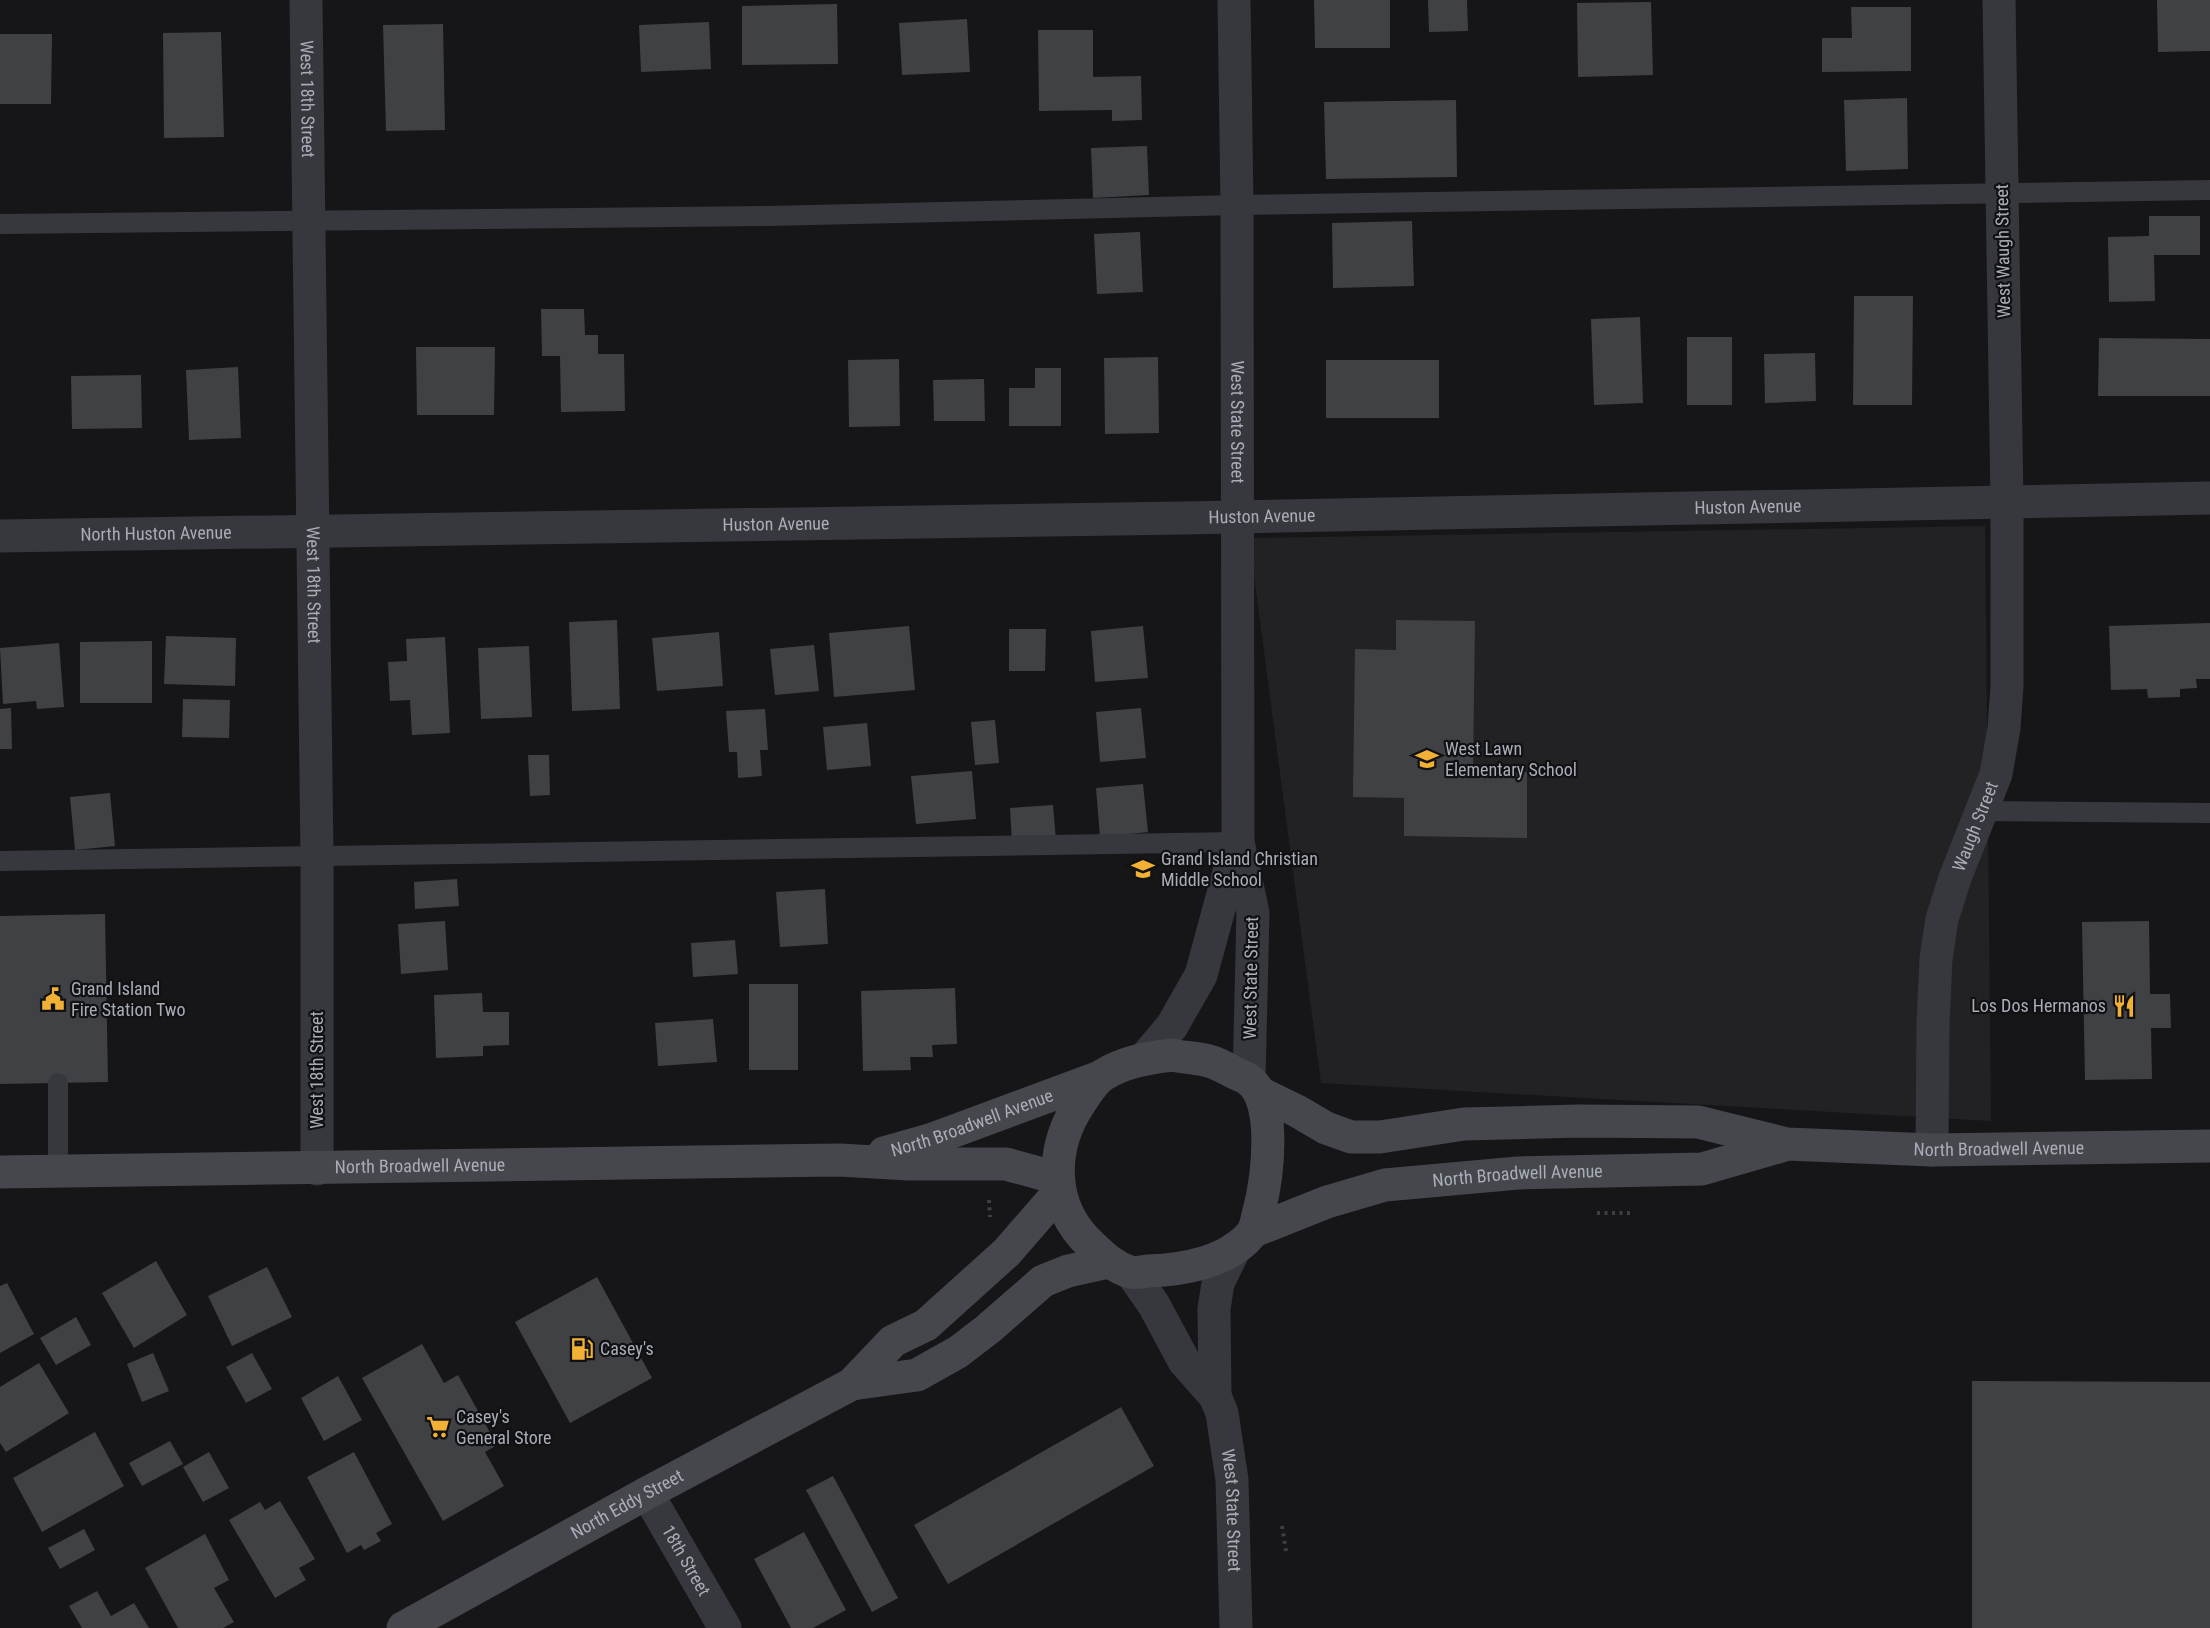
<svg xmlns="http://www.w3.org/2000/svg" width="2210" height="1628" font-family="'Roboto Condensed',sans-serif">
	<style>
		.built { fill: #222225 }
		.building { fill: #404145 }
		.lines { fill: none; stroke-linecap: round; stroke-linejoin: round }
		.path { stroke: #3d3f44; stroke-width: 4; stroke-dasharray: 3 4.5; stroke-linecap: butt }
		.service { stroke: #37383d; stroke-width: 20 }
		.minor { stroke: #37383d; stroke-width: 33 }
		.tertiary { stroke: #37383d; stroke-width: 33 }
		.secondary { stroke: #45474d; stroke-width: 33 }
		.labels { text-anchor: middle; stroke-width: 4.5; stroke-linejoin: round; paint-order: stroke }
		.street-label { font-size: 18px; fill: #a8adb8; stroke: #111113 }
		.poi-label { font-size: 18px; fill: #a8adb8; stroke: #111113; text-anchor: start }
	</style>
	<rect width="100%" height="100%" fill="#161618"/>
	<path class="built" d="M1985,526L1991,1121L1321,1083L1249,538Z"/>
	<path class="building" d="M1314,0H1390V48H1315Z
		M1428,0H1467L1468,31L1429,32Z
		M2157,0H2210V51L2158,52Z
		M1651,2L1653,75L1578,77L1577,3Z
		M837,4L838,64L742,65V6Z
		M1851,7H1911V71L1822,72V38H1852Z
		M967,19L970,72L902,75L899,23Z
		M709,22L711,69L641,72L639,25Z
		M443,24L445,130L386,131L383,25Z
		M1038,30H1093V77L1141,76L1142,120L1112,121V110L1039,111Z
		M221,32L224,137L164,138L163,33Z
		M0,34H52L51,104H0Z
		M1907,98L1908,169L1846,171L1844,100Z
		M1456,100L1457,177L1326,179L1324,102Z
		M1147,146L1149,195L1093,198L1091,148Z
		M2149,216H2200V255H2154L2155,301L2109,302L2108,237L2149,236Z
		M1412,221L1414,286L1333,288L1332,223Z
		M1140,232L1143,292L1097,294L1094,234Z
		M1854,296H1913L1912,405H1853Z
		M541,309H584L585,335H598V354H624L625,411L561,412L560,356H542Z
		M1640,317L1643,403L1594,405L1591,319Z
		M1687,337H1732V405H1687Z
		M2099,338L2210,339V396H2098Z
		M416,347H495L494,415H417Z
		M1815,353L1816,401L1765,403L1764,354Z
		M1158,357L1159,433L1105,434L1104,358Z
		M899,359L900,426L849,427L848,360Z
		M1326,360H1439V418H1326Z
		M238,367L241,438L189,440L186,370Z
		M1035,368H1061V426H1009V388H1035Z
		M141,375L142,428L72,429L71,376Z
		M984,379L985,421H934L933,380Z
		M617,620L620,709L572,711L569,622Z
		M1396,620L1475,621L1473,772H1527V838L1404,836V798L1353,797L1355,649L1396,650Z
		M2210,623V679H2196L2197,688L2180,689V697L2148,698L2147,689L2111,690L2109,626Z
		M909,626L915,690L834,697L829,633Z
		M1143,626L1148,678L1095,682L1091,631Z
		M1009,629H1046L1045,671H1009Z
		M719,632L723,686L657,691L652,638Z
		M166,636L236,638L235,686L164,684Z
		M445,637L450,733L412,735L410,700L390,701L388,662L407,661L406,639Z
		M152,641V703H80V642Z
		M59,643L64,707L37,709L36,701L3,704L0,648Z
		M814,645L819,691L775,695L770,649Z
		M529,646L532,717L481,719L478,648Z
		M183,699L230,700L229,738L182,737Z
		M11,708L12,749H0V709Z
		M1141,708L1146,758L1100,762L1096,712Z
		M765,709L768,750H760L762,776L738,778L737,752H729L726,711Z
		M995,720L999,763L975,765L971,722Z
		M867,723L871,766L827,770L823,727Z
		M528,755H549L550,795L530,796Z
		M972,771L976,819L916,824L911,776Z
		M1143,784L1148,832L1100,837L1096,788Z
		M110,793L115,846L75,850L70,797Z
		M1053,805L1056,840L1012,843L1010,808Z
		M457,879L459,906L415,909L414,882Z
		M825,889L828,944L780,947L776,892Z
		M105,914L108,1082L0,1084V916Z
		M445,921L448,970L401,974L398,924Z
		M2149,921L2150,994H2170L2171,1028H2151L2152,1079L2085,1080L2082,922Z
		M735,940L738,974L693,977L691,943Z
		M749,984H798V1070H749Z
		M955,988L957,1044L932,1045L933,1057H910L911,1070L863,1071L861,991Z
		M482,993L483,1012H509V1045L483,1046V1056L436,1058L434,995Z
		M713,1019L717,1062L658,1066L655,1023Z
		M156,1261L187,1315L134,1348L102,1293Z
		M267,1267L292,1317L232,1346L208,1296Z
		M597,1277L652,1378L570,1423L515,1322Z
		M7,1283L34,1334L0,1353V1286Z
		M76,1317L91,1345L56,1365L40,1338Z
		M422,1344L444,1383L458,1375L497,1445L485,1452L504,1486L443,1521L362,1378Z
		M153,1353L169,1391L142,1402L127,1364Z
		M252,1353L272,1389L246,1403L226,1367Z
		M39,1363L69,1413L6,1452L0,1443V1387Z
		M338,1376L362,1420L324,1441L301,1398Z
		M1972,1381L2210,1382V1628H1972Z
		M1121,1407L1154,1466L948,1584L914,1525Z
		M95,1432L124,1486L42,1532L13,1478Z
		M170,1441L183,1464L142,1486L129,1463Z
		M209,1452L229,1488L203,1502L183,1467Z
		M354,1452L392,1524L376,1533L381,1541L364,1550L361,1545L347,1553L307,1477Z
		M833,1476L898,1598L872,1612L806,1490Z
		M280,1501L315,1559L299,1568L306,1580L275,1598L229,1520L260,1502L265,1510Z
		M84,1529L95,1550L60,1569L48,1548Z
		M804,1532L846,1610L813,1628H791L754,1559Z
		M205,1534L229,1580L214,1588L234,1622L223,1628H178L145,1568Z
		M97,1591L111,1616L134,1603L149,1628H82L69,1606Z"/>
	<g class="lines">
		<path class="path" d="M989,1200L990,1217
			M1597,1213H1634
			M1282,1526L1286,1551"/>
		<path class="service" d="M0,224L768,216L1237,205L2210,190
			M1982,811L2210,813
			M0,861L1238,842
			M58,1083V1172"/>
		<g class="minor">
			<path id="s1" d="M306,0L317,856V1169"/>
			<path id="s2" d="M0,536L1183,518L2210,498"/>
			<path id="s3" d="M1932,1150L1933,1022L1936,959L1942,919L1955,878L1996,774L2004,728L2007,686V501L1999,0"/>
			<path id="s4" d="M647,1493L725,1628"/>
		</g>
		<g class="tertiary">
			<path id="s5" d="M1234,0L1237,205L1238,842L1253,913L1249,1080"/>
			<path d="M1145,1058L1172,1026L1201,975L1236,846"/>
			<path id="s6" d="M1131,1272L1154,1305L1184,1361L1215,1396L1222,1413L1232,1480L1236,1628"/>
			<path d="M1215,1396L1214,1309L1218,1283L1235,1248"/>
		</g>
		<g class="secondary">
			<path d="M1172,1055C1185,1058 1200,1058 1212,1062C1221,1065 1229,1070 1237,1074C1241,1076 1246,1077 1249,1080C1278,1102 1267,1180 1259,1211C1257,1218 1256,1227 1252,1233C1229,1262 1183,1270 1148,1271C1143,1272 1136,1273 1130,1272C1113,1267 1102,1255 1090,1244C1049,1205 1050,1148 1080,1103C1086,1094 1094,1081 1103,1075C1124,1062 1147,1058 1172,1055Z"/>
			<path id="s7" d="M1260,1093L1297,1111L1326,1128L1351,1137H1380L1464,1124L1579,1121L1698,1122L1787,1144L1932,1150L2210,1146"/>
			<path id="s8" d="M884,1153L930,1140L1100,1077"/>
			<path id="s9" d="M0,1172L840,1160L908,1164H1006L1057,1178"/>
			<path id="s10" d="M1254,1231L1327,1202L1385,1185L1518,1173L1702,1169L1785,1145"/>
			<path d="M852,1384L917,1375L958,1352L988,1329L1043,1281L1068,1271L1109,1262"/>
			<path id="s11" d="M403,1628L647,1493L852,1384L893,1341L926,1325L1007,1252L1059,1192"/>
		</g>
	</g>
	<defs>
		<g id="school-bare" transform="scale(1.8)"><path d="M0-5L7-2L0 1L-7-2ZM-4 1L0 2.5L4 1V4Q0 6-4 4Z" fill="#f2b134" stroke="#111113" stroke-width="2.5" paint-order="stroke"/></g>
		<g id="civic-bare" transform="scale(1.8)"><path d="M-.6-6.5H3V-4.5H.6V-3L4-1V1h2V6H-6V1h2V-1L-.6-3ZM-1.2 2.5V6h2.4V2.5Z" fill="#f2b134" stroke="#111113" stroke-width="2.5" paint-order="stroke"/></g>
		<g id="restaurant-bare" transform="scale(1.8)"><path d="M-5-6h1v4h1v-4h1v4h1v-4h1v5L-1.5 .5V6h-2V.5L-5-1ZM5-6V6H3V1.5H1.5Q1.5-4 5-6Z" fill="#f2b134" stroke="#111113" stroke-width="2.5" paint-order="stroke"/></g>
		<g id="fuel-bare" transform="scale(1.8)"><path d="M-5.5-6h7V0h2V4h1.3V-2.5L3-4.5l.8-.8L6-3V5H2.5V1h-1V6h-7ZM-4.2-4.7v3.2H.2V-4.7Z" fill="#f2b134" stroke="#111113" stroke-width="2.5" paint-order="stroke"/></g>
		<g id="supermarket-bare" transform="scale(1.8)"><path d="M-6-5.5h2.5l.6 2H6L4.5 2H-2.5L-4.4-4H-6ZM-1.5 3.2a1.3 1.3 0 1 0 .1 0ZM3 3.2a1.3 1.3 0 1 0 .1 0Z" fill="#f2b134" stroke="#111113" stroke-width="2.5" paint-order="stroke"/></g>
	</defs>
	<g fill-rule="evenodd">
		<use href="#school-bare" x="1427" y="759"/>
		<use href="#school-bare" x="1143" y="869"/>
		<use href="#civic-bare" x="53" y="999"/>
		<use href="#restaurant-bare" x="2124" y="1006"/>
		<use href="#fuel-bare" x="582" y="1349"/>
		<use href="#supermarket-bare" x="438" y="1427"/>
	</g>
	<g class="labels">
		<g class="street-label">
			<text dy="6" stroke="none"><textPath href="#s1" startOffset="99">West 18th Street</textPath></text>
			<text transform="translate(2003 251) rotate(-91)" y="6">West Waugh Street</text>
			<text dy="6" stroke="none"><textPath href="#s5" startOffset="422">West State Street</textPath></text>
			<text dy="6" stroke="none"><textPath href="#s2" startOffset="1748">Huston Avenue</textPath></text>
			<text dy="6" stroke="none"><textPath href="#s2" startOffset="1262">Huston Avenue</textPath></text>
			<text dy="6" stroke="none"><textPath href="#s2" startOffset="776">Huston Avenue</textPath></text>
			<text dy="6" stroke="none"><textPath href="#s2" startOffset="156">North Huston Avenue</textPath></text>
			<text dy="6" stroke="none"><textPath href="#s1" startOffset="585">West 18th Street</textPath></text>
			<text dy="6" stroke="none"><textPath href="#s3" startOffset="330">Waugh Street</textPath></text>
			<text transform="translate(1251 978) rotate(-89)" y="6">West State Street</text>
			<text transform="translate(317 1070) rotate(-90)" y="6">West 18th Street</text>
			<text dy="6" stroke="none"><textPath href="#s8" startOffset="93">North Broadwell Avenue</textPath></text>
			<text dy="6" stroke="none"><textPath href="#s7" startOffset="753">North Broadwell Avenue</textPath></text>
			<text dy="6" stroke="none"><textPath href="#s9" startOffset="420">North Broadwell Avenue</textPath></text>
			<text dy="6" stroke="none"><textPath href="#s10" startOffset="272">North Broadwell Avenue</textPath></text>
			<text dy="6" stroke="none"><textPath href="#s11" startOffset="256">North Eddy Street</textPath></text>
			<text dy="6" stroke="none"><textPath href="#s6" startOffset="267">West State Street</textPath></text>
			<text dy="6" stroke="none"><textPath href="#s4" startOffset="78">18th Street</textPath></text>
		</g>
		<g class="poi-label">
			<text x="1445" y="755">West Lawn<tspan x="1445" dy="21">Elementary School</tspan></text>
			<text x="1161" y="865">Grand Island Christian<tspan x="1161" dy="21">Middle School</tspan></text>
			<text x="71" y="995">Grand Island<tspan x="71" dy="21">Fire Station Two</tspan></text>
			<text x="2106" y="1012" text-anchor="end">Los Dos Hermanos</text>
			<text x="600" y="1355">Casey's</text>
			<text x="456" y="1423">Casey's<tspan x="456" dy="21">General Store</tspan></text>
		</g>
	</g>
</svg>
